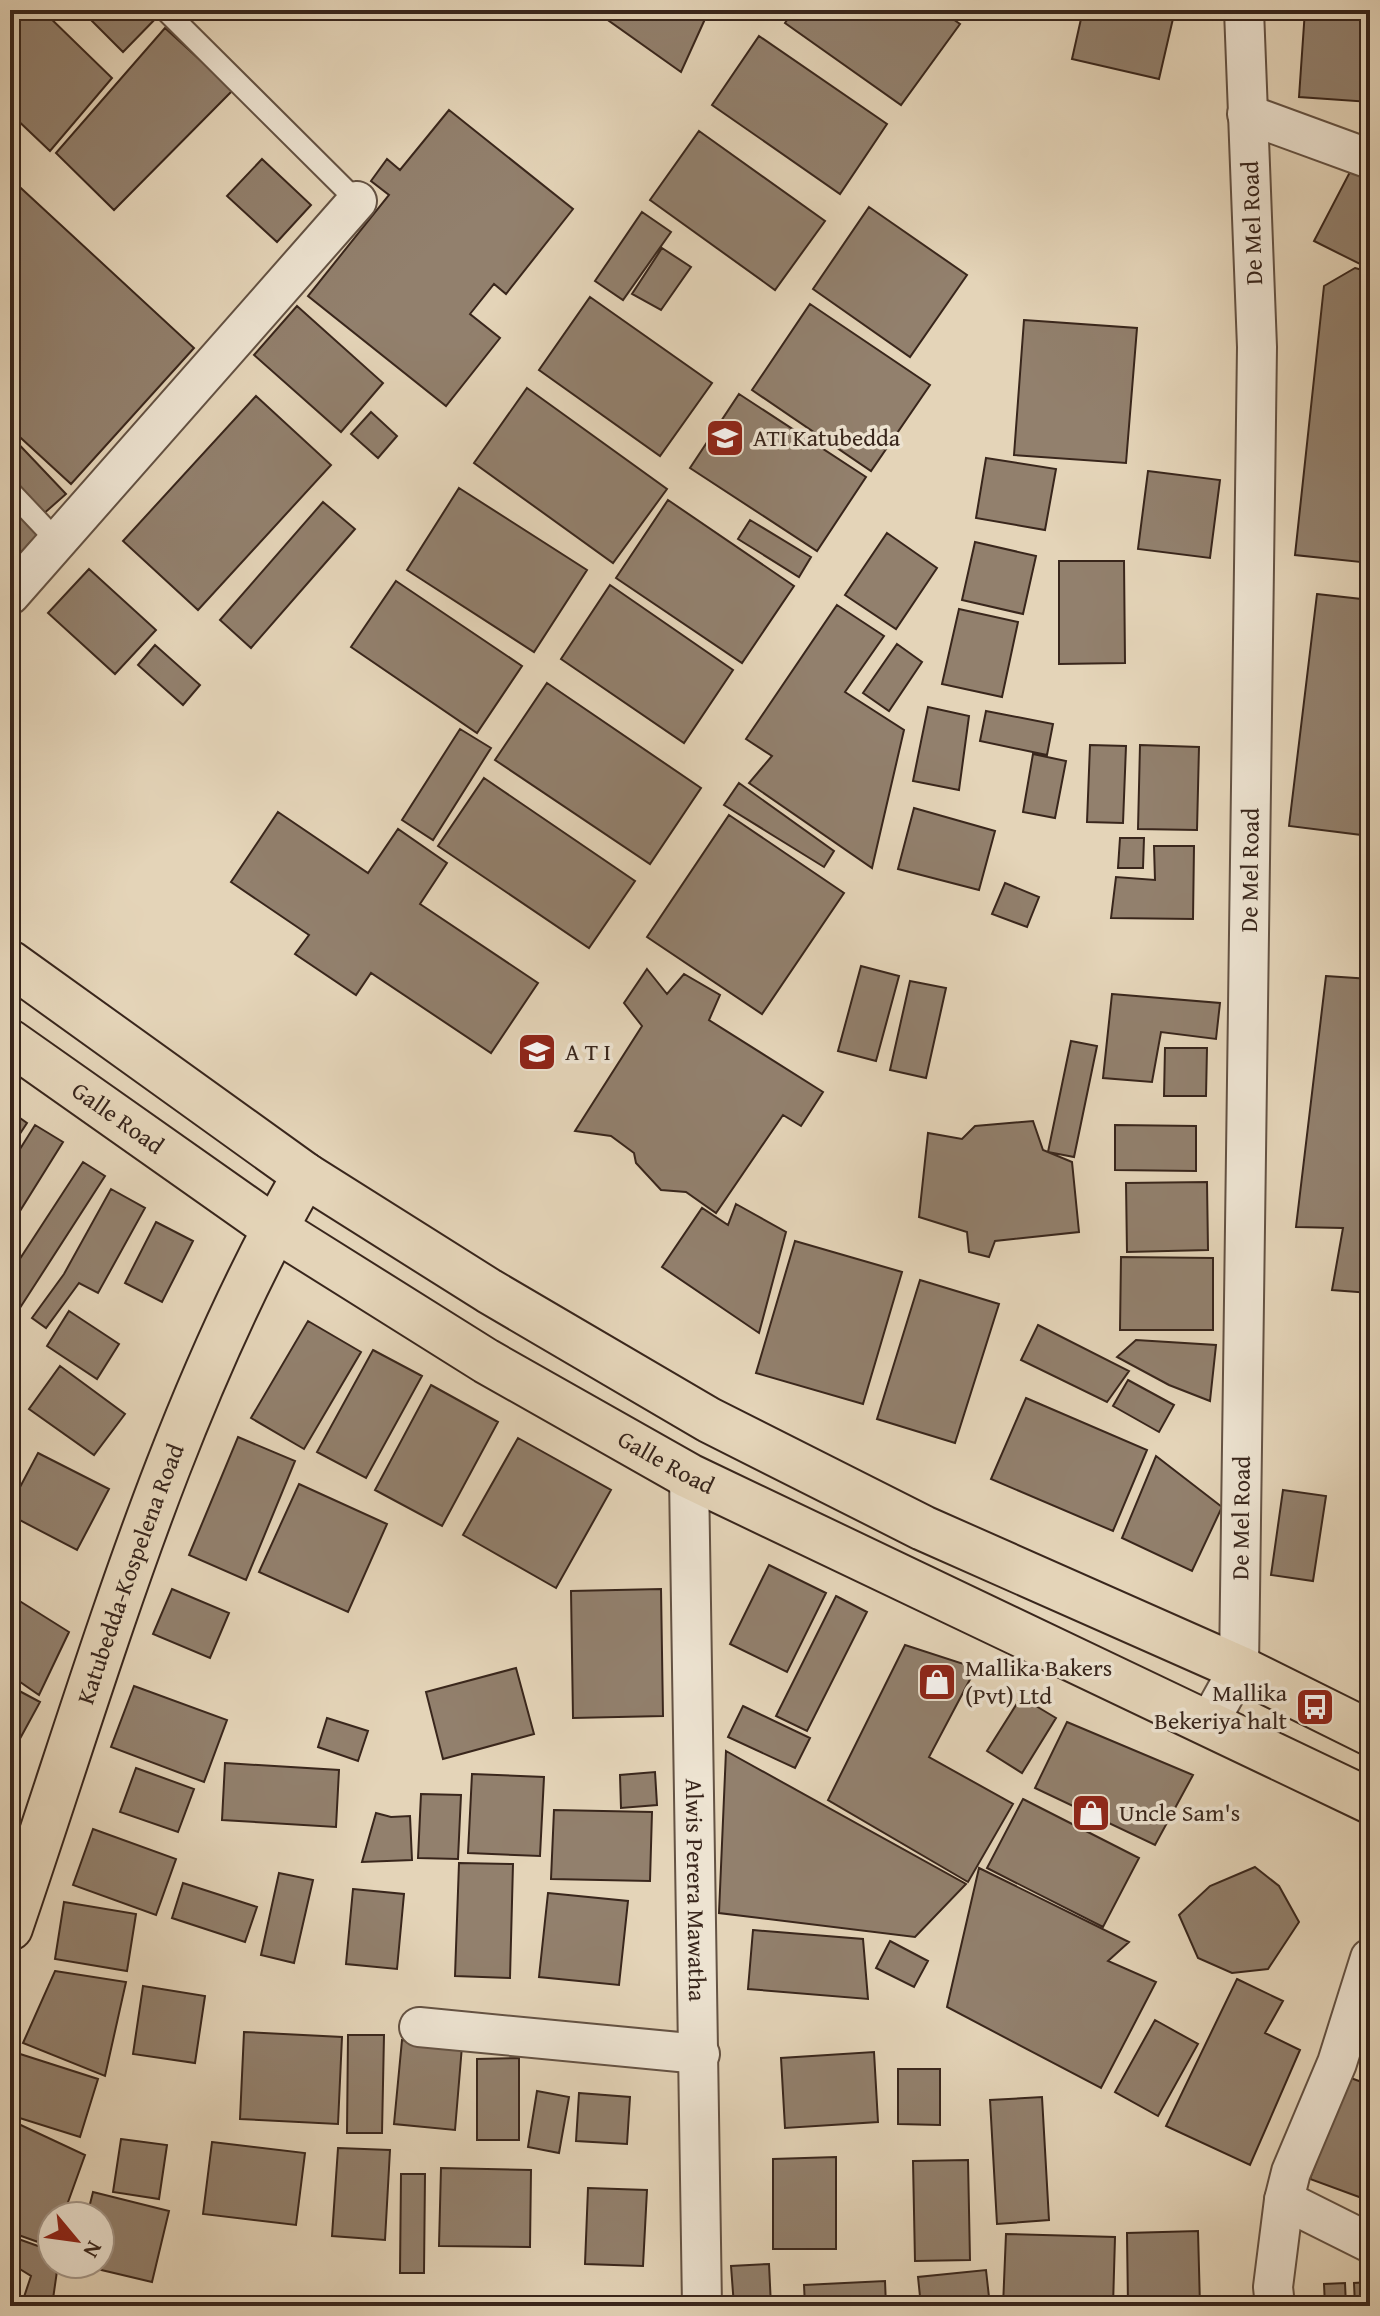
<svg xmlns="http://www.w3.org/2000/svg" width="1380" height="2316" font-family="'Gentium Book Plus',serif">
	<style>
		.building { fill: #92806d; stroke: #39261c; stroke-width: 2 }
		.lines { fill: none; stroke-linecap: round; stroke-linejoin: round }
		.lane-casing { stroke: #645243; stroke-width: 24 }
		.street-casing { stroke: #645243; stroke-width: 42 }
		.primary-casing { stroke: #39261c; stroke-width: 48 }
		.highway-casing { stroke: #39261c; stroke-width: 48 }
		.lane { stroke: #ede3d1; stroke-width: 20 }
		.street { stroke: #ede3d1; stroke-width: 38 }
		.primary { stroke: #e4d4b8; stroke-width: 44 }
		.highway { stroke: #e4d4b8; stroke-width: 44 }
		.labels { text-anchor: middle; stroke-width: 7; stroke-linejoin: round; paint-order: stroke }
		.street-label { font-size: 24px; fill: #39261c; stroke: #ede3d1 }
		.poi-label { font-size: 24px; fill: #39261c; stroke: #ede3d1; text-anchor: start }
	</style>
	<rect width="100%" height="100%" fill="#e4d4b8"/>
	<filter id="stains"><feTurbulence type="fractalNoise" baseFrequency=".0025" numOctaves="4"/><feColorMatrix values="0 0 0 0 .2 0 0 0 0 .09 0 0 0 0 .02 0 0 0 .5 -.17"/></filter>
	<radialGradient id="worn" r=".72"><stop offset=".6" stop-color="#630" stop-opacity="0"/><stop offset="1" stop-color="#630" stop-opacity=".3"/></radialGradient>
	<path class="building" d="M10,10H42L112,78L50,151L10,113Z
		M81,10H157L161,13L123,52Z
		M607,10H691L705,19L681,72L605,18Z
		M794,10H940L960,24L901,105L785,23Z
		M1083,10H1175L1159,79L1072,59Z
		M1305,10L1370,14V102L1299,97Z
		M165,28L233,90L114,210L56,153Z
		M759,36L887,124L840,194L712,105Z
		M449,110L573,209L506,294L494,284L470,314L500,338L446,406L308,296L389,195L371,181L387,159L400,170Z
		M699,131L825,221L775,290L650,200Z
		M262,159L311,205L277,242L227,196Z
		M1351,170L1370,179V269L1314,241Z
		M10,178L194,348L71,484L10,428Z
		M869,207L967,275L910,357L813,289Z
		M642,212L671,232L623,300L595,281Z
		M662,248L691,267L661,310L632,294Z
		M1355,268L1370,272V563L1295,555L1324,286Z
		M590,297L712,383L660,456L539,370Z
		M810,304L930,385L871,471L752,390Z
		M297,306L383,383L341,432L254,355Z
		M1024,320L1137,328L1126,463L1014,455Z
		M527,388L667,489L613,563L474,463Z
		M739,394L866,477L817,551L690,468Z
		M256,396L331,465L198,610L123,541Z
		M371,412L397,436L378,458L351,434Z
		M10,435L66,494L41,516L10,485Z
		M986,458L1056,469L1045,530L976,518Z
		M1148,471L1220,480L1210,558L1138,549Z
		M459,488L587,570L534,652L407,570Z
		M10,497L42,530L10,564Z
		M668,500L794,586L742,663L616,578Z
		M323,502L355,529L251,648L220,620Z
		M750,520L811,557L799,577L738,539Z
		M887,533L937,568L896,629L845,595Z
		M975,542L1036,556L1023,614L962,600Z
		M1059,561H1124L1125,663L1059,664Z
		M89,569L156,630L115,674L48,613Z
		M396,581L522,666L477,733L351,647Z
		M610,585L733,670L684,743L561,659Z
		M1317,594L1370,600V836L1289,826Z
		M837,605L884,636L845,692L904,730L872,868L749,783L772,756L746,739Z
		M959,609L1018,622L1002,697L942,684Z
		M897,644L922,662L889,711L863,693Z
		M155,645L200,685L183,705L138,665Z
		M547,683L701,788L650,864L495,760Z
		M928,707L969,716L959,790L913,781Z
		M986,711L1053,724L1047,755L980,741Z
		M460,729L491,748L433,840L402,820Z
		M1090,745L1126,746L1123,823L1087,822Z
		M1140,745L1199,747L1197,830L1138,829Z
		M1033,754L1066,761L1055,818L1023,812Z
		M484,778L635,881L589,948L438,846Z
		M739,783L834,851L824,867L724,805Z
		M914,808L995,831L979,890L898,869Z
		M278,812L368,873L398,829L447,863L420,904L538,983L491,1053L371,973L356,995L295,954L309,935L231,882Z
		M729,815L844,893L762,1014L647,937Z
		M1120,838H1144L1143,868H1118Z
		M1154,846H1194L1193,919L1111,918L1116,877L1155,880Z
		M1005,883L1039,897L1027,927L992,914Z
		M861,966L899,976L876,1061L838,1051Z
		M647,969L667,994L684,974L720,995L709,1020L823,1092L801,1126L783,1115L716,1213L686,1192L661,1190L636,1163L634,1153L611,1136L575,1131L642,1026L624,1003Z
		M1326,976L1370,979V1293L1332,1290L1343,1228L1296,1227Z
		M910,981L946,988L926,1078L890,1070Z
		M1112,994L1220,1003L1216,1039L1161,1032L1152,1082L1103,1078Z
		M1071,1041L1097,1046L1074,1157L1048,1152Z
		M1165,1048H1207L1206,1096H1164Z
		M10,1111L27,1123L10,1149Z
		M1033,1121L1043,1150L1072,1162L1079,1232L995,1241L989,1257L969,1252L967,1232L919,1217L928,1133L962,1139L975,1126Z
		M35,1125L63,1142L10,1227V1165Z
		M1115,1125L1196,1126V1171L1115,1170Z
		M83,1162L105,1176L18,1311L10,1306V1274Z
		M1207,1182L1208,1250L1127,1252L1126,1183Z
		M111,1189L145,1208L98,1293L79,1283L46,1328L32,1318L64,1274Z
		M736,1204L786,1232L759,1333L662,1267L702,1208L728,1225Z
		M156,1222L193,1241L162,1302L125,1283Z
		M795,1241L902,1272L863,1404L756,1373Z
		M1121,1257L1213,1258V1330H1120Z
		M920,1280L999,1304L955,1443L877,1419Z
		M69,1311L119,1344L97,1379L47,1346Z
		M308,1321L361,1352L304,1449L251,1418Z
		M1038,1325L1129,1371L1107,1402L1021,1360Z
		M1136,1340L1216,1345L1210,1401L1169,1385L1117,1357Z
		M373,1350L422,1376L366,1478L317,1452Z
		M60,1366L125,1414L94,1455L29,1409Z
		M1128,1380L1174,1405L1159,1432L1113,1406Z
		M431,1385L498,1422L442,1526L375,1490Z
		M1026,1398L1147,1450L1113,1531L991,1479Z
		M238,1437L295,1461L246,1580L189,1555Z
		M518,1438L611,1490L556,1588L463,1535Z
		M38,1453L109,1489L77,1550L10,1515V1506Z
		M1156,1456L1222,1507L1192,1571L1122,1538Z
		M299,1484L387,1524L348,1612L259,1572Z
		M1283,1490L1326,1496L1313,1581L1271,1575Z
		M1370,1556V1610L1362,1609Z
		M769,1565L826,1593L787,1672L730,1644Z
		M172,1589L229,1613L210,1658L153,1634Z
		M661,1589L663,1716L573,1718L571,1591Z
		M10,1595L69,1632L39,1695L10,1675Z
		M836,1596L867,1612L807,1731L776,1716Z
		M905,1645L976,1668L929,1757L1013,1804L968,1882L828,1800Z
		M516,1668L534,1734L443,1759L426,1692Z
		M10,1686L40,1702L10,1757Z
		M134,1686L227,1720L204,1782L111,1747Z
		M1021,1697L1056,1718L1022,1773L987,1751Z
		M743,1706L810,1738L795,1768L728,1737Z
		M327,1718L368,1731L358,1761L318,1747Z
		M1067,1722L1193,1775L1155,1845L1035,1788Z
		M726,1751L966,1884L915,1937L719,1913Z
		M225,1763L339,1770L336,1827L222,1820Z
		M136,1768L194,1789L178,1832L120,1812Z
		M655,1772L657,1805L621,1808L620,1775Z
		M472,1774L544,1777L540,1856L468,1853Z
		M421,1794L461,1795L458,1859L418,1858Z
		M1023,1799L1139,1858L1103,1927L987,1868Z
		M554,1810L652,1812L650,1881L551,1879Z
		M376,1813L391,1817L410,1816L412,1860L362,1862Z
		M93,1829L176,1859L156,1915L73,1885Z
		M459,1863L513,1864L510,1978L455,1976Z
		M1255,1867L1279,1886L1299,1922L1268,1969L1232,1973L1198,1958L1179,1915L1210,1886Z
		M979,1868L1129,1942L1108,1961L1156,1982L1101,2088L947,2007Z
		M279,1873L313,1880L294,1963L261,1955Z
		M183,1883L257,1907L245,1942L172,1918Z
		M353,1889L404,1894L397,1969L346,1964Z
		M548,1893L628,1901L619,1985L539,1977Z
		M64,1902L136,1914L127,1971L55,1959Z
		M753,1930L863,1939L868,1999L748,1989Z
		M890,1941L928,1961L914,1987L876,1968Z
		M55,1971L126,1982L105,2076L23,2043Z
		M1237,1979L1283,2001L1265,2033L1300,2050L1250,2165L1166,2126Z
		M143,1986L205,1996L195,2063L133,2054Z
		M1155,2020L1198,2044L1158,2116L1115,2092Z
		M244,2032L342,2037L338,2124L240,2119Z
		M348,2035H384L382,2133H347Z
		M402,2040L462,2046L455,2130L394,2124Z
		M874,2052L878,2122L785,2128L781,2058Z
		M17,2053L98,2079L80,2137L10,2115V2076Z
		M519,2058V2140H477V2059Z
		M898,2069H940V2125L898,2124Z
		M1348,2077L1370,2085V2201L1310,2179Z
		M537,2091L569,2097L559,2153L528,2147Z
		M579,2093L630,2097L627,2144L576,2141Z
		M1042,2097L1049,2220L997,2224L990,2100Z
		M10,2120L85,2155L63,2216H52V2247L10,2232Z
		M121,2139L167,2145L159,2199L113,2192Z
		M212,2142L305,2153L296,2225L203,2214Z
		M338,2148L390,2150L385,2240L332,2236Z
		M836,2157V2249H773V2159Z
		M968,2160L970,2260L915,2261L913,2161Z
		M441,2168L531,2170L530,2247L439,2246Z
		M401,2174H425L424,2273H400Z
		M588,2188L647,2190L643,2266L585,2264Z
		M93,2192L169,2211L152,2282L76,2264H100V2216H87Z
		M1198,2231L1200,2306H1128L1127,2233Z
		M1006,2234L1115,2237L1113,2306H1003Z
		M10,2236L52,2251V2264H58L52,2306H21L31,2276L10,2263Z
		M769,2264L771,2306H734L731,2266Z
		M986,2270L990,2306H921L918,2277Z
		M885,2281L886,2306H805L804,2285Z
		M1370,2282V2306H1355L1354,2283Z
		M1345,2283L1346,2306H1325L1324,2284Z
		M182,2296L224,2298L223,2306H181Z
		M296,2300L364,2304L363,2306H295Z"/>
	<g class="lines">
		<g class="lane-casing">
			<path id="lane" d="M165,10L357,201
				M10,491L58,542"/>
		</g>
		<g class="street-casing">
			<g id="street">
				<path d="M1247,114L1370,159"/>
				<path d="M10,595L357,201"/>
				<path id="s1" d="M689,1476L702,2306"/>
				<path id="s2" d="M1208,1724L1239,1668L1257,347L1244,10"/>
				<path d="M419,2027L700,2054"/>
				<path d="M1284,2200L1370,2243"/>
				<path d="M1275,2306L1273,2287L1284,2200L1291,2172L1337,2063L1370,1958"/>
			</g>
		</g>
		<g class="primary-casing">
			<g id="primary">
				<path id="s3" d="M10,1928C97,1674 170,1408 305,1175"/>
			</g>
		</g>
		<g class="highway-casing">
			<g id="highway">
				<path d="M10,963L305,1175L489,1291L709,1420L923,1528L1239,1668L1370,1733"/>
				<path id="s4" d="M10,1042L274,1228L486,1361L689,1476L1370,1801"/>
			</g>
		</g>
		<use href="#lane" class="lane"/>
		<use href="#street" class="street"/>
		<use href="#primary" class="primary"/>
		<use href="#highway" class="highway"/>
	</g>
	<defs>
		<g id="university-square" transform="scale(2)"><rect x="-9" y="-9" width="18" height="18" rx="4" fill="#8f2418" stroke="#ede3d1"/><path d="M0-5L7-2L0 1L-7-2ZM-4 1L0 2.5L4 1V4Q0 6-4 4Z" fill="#fff"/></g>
		<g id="school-square" transform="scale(2)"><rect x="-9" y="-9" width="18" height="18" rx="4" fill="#8f2418" stroke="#ede3d1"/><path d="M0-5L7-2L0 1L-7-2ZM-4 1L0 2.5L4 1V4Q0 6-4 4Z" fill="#fff"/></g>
		<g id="shop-square" transform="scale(2)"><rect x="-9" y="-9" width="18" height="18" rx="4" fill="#8f2418" stroke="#ede3d1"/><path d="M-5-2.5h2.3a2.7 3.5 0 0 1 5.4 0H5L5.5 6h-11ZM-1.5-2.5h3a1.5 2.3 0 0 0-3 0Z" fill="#fff"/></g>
		<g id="bus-square" transform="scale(2)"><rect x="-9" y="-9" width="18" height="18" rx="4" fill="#8f2418" stroke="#ede3d1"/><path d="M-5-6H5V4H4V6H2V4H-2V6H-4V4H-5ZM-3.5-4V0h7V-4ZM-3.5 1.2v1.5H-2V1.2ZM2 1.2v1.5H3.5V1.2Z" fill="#fff"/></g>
	</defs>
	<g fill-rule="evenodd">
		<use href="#university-square" x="725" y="438"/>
		<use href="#school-square" x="537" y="1052"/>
		<use href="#shop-square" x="937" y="1682"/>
		<use href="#bus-square" x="1315" y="1707"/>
		<use href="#shop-square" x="1091" y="1813"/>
	</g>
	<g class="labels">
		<g class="street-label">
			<text transform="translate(1252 223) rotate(-92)" y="8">De Mel Road</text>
			<text dy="8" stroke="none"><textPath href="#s2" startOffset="862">De Mel Road</textPath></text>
			<text dy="8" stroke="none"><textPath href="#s4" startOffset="132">Galle Road</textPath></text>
			<text dy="8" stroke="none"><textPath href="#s4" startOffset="780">Galle Road</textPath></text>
			<text dy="8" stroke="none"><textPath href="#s2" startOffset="214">De Mel Road</textPath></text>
			<text dy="8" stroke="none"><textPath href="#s3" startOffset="374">Katubedda-Kospelena Road</textPath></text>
			<text dy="8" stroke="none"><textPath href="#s1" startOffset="414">Alwis Perera Mawatha</textPath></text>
		</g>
		<g class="poi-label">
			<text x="753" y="446">ATI Katubedda</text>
			<text x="565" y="1060">A T I</text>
			<text x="965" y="1676">Mallika Bakers<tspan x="965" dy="28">(Pvt) Ltd</tspan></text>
			<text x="1287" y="1701" text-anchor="end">Mallika<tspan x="1287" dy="28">Bekeriya halt</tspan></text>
			<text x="1119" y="1821">Uncle Sam's</text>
		</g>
	</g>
	<rect width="1380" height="2316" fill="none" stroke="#e4d4b8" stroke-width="40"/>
	<rect x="12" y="12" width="1356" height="2292" fill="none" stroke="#39261c" stroke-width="4"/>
	<rect x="20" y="20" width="1340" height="2276" fill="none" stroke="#39261c" stroke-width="2"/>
	<g transform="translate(76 2240) rotate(119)"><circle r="38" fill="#ede3d1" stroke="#a59789" stroke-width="2"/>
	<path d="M0-6L14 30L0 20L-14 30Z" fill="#8f2418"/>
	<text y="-12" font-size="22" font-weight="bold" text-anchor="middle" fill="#39261c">N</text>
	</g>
	<rect width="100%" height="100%" filter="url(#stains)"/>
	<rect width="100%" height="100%" fill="url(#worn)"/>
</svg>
